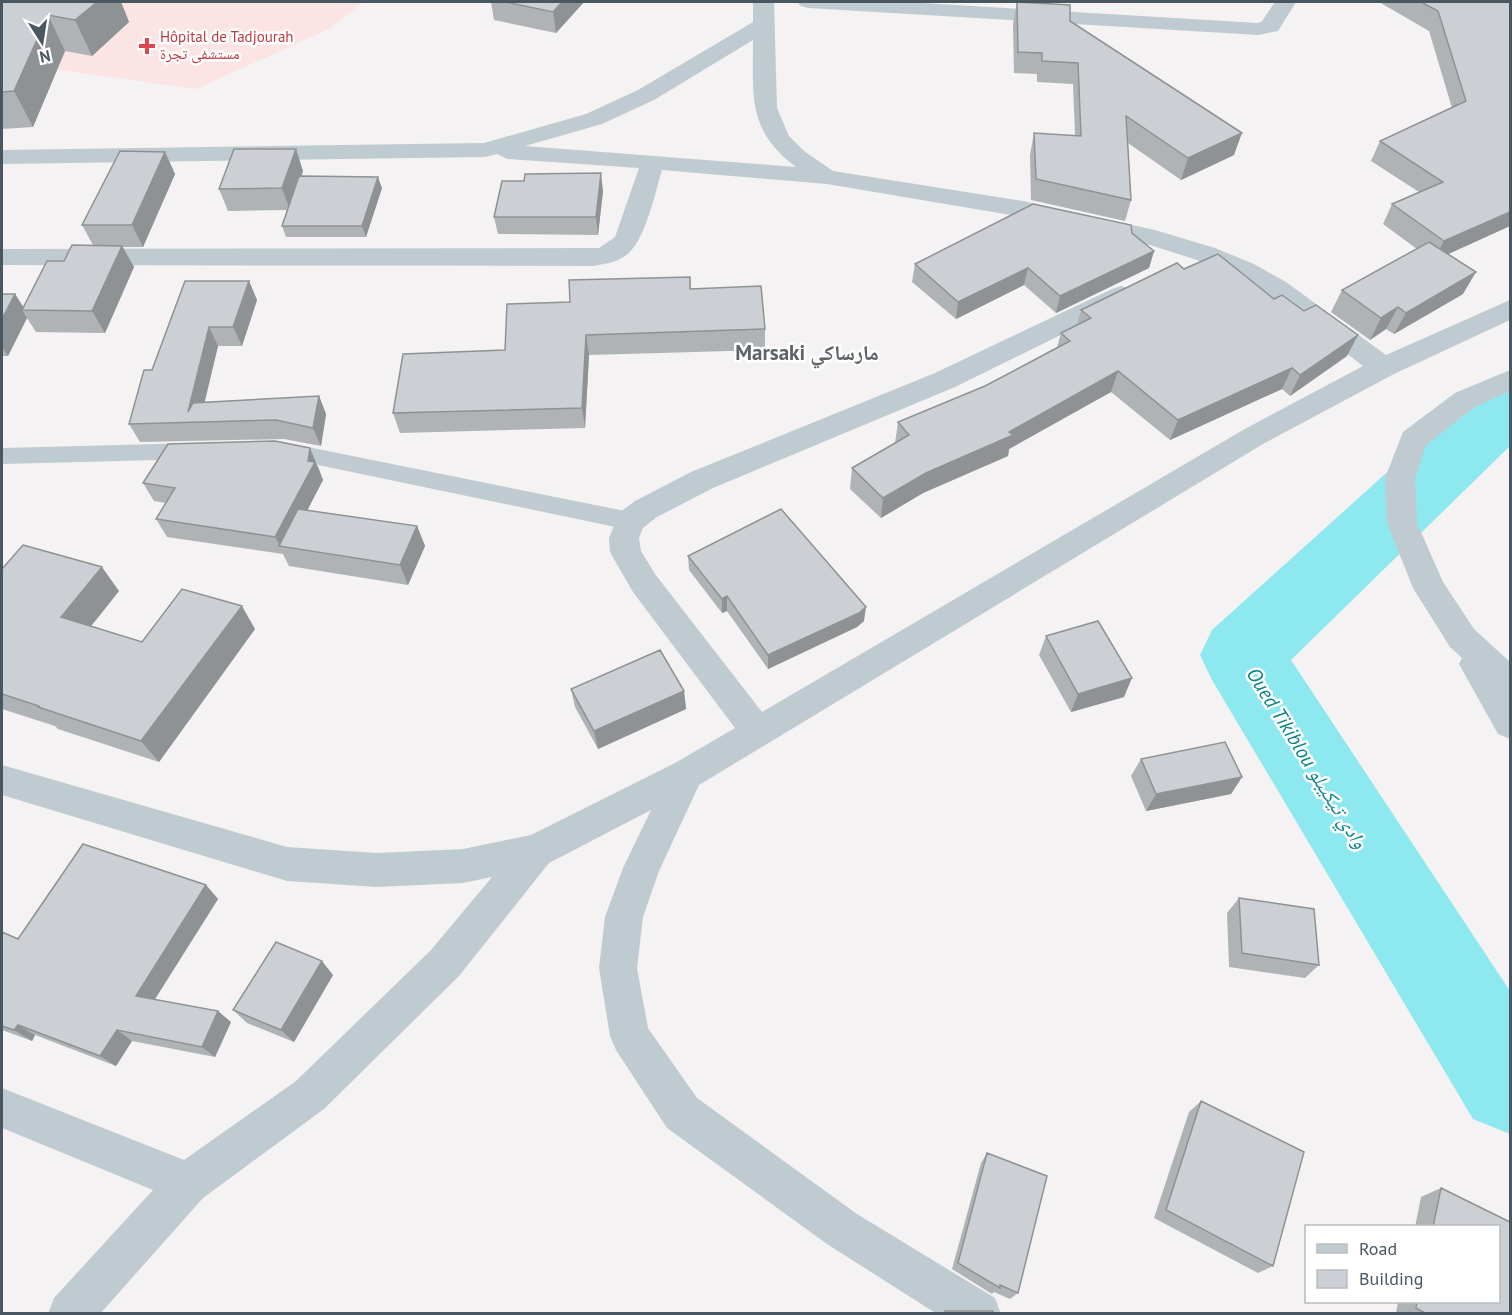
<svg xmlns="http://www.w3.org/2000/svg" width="1512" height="1315" font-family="'PT Sans','Noto Naskh Arabic',sans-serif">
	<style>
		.medical { fill: #fce4e5 }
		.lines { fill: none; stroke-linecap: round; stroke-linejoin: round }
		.river { fill: #8ee8ef; fill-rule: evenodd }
		.service { fill: #c0cbd1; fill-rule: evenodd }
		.minor { fill: #c0cbd1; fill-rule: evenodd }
		.wall { fill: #afb3b6 }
		.shaded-wall { fill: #8f9294 }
		.building { fill: #ccd0d4; stroke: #8f9294; stroke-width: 1.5 }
		.health-dot { fill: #e0444e; stroke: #fff; stroke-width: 2 }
		.labels { text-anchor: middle; stroke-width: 5; stroke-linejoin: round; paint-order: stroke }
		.far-health-label { font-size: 15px; fill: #be3a42; stroke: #fff; text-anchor: start }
		.water-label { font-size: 20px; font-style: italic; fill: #0b828a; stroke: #fff }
		.quarter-label { font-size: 21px; font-weight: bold; fill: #5e6367; stroke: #fff }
	</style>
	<rect width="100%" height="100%" fill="#f4f2f2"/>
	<path class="medical" d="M2,2H363L329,29L196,89L2,62Z"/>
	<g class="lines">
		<path class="river" d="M1510,377V446L1291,660L1510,991V1134L1473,1119L1212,680L1200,655L1212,630L1484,385Z"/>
		<path class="service" d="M278,441L630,512L638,515L642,521L638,527L630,530L270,455L267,449L270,443Z
			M196,443L204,445L207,451L204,457L196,459L2,464V448Z"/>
		<path class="minor" d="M753,2H774L777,108L789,136L804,151L833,171L1023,201L1155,230L1215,248L1254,264L1286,282L1386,355L1510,300V320L1394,374L1263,444L699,785L659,871L643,917L637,968L648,1028L697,1098L857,1214L995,1298L1001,1314H937L827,1244L667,1128L616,1050L610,1036L599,968L605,917L623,868L651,810L549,863L459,976L324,1109L203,1198L100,1314H48L54,1298L153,1190L2,1128V1088L184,1160L296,1081L431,950L492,877L463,883L377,887L287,881L2,795V765L287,847L377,853L463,849L531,835L675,763L735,728L633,592L615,561L610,552L609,538L619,513L635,501L691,472L935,373L1112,289L1121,286L1130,289L1134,295L1130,301L955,387L713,488L657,517L643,528L639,538L641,551L655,574L762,712L1243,430L1363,366L1268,294L1236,276L1197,260L1150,245L1023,217L827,184L662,170C655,193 645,243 625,256C616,263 603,264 593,266L2,265V249L599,248L615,237L639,168L507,159L497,154L485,157L2,164V150L484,143L586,114L638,90L753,22ZM753,40C753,95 747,131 796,167L525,146L602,124L654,100Z
			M797,2H906L1258,23L1262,21L1275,2H1296L1278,31L1258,35L808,8L801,6Z
			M1510,370V391L1475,407L1426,445L1415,478L1417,523L1443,582L1474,629L1510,662V739L1498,734L1459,664L1462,658L1450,647L1413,588L1387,523L1385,478L1403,432L1455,393Z"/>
	</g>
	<path class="wall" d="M2,2H121L129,22L92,56L65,51L33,127L2,129Z
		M491,2H584L556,33L494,20Z
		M1017,2L1070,21L1234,155L1181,180L1128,143L1131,200L1125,221L1031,200L1030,155L1034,133L1075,136L1073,84L1037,82V74L1014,73L1013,24Z
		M1379,2H1510V226L1448,254L1463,294L1394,334L1386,329L1370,340L1331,312L1342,290L1417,249L1383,224L1392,204L1419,192L1371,161L1380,141L1452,108L1429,31Z
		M165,152L175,174L143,247H123L134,267L105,333L36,332L27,318L8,356H2V294H15L24,308L64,261L93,245L82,225Z
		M303,171L301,176L382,188L366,237H286L282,226L287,210L228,211L219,189Z
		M603,191L598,235L498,234L494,217Z
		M1132,233L1154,251L1149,268L1056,313L1024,285L956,319L912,282L915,264Z
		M1184,269L1347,356L1290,396L1282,389L1170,440L1111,392L1009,449L1008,456L923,493L881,518L850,489L852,468L895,443L898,422L985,386L1057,347L1061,333L1077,325L1081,310Z
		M690,277L691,289L765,329V350L589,355L585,428L400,433L393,413L505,350L570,302Z
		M249,281L257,300L242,346H218L204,402L319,396L326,414L321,446L284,439L140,442L129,424L152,370Z
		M318,466L323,480L307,510L417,526L425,546L408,585L289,566L283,554L167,537L156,519L166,503L154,501L143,483Z
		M688,556L864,621L857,627L768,669L727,611L722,613L689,570Z
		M2,569L119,591L91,626L142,642L255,629L159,762L58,729L55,726L2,709Z
		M1046,636L1124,697L1071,712L1039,655Z
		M571,689L684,691L686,709L598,749L575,707Z
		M1141,759L1242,777L1231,794L1146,811L1131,776Z
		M206,885L218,899L155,999L231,1022L215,1057L132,1041L116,1066L35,1035L32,1041L2,1030V932L18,939Z
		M1239,898L1319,965L1305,978L1229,967L1227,913Z
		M333,975L294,1042L247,1023L233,1010Z
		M1201,1101L1273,1266L1258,1273L1154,1218L1189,1112Z
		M987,1153L1018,1293L1010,1299L994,1292L992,1294L952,1269L981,1163Z
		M1441,1188L1510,1222V1314L1396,1313L1398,1302H1498V1227H1415L1421,1197Z"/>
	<path class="shaded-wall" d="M97,2H121L129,22L92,56L75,20Z
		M562,2H584L556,33L553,12Z
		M48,15L65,51L33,127L14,91Z
		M1242,133L1234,155L1181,180L1188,158Z
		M296,149L303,171L290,210L282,188Z
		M165,152L175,174L143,247L132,225Z
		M601,173L603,191L598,235L596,217Z
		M378,177L382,188L366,237L362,226Z
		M1510,212V226L1433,261L1444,241Z
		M122,246L134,267L105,333L92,311Z
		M1154,251L1149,268L1056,313L1060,296Z
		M1028,268L1024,285L956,319L958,302Z
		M1476,272L1463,294L1394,334L1406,313Z
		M249,281L257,300L242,346L233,327Z
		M15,294L25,310H22L27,318L8,356L2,347V319Z
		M1398,307L1386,329L1370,340L1381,318Z
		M209,327L218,346L200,422L188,412Z
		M586,335L589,355L585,428L582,408Z
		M1358,335L1347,356L1290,396L1300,375Z
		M1292,368L1282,389L1170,440L1178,420Z
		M1118,371L1111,392L1009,449L1008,456L923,493L881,518L883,498L926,473L1009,432Z
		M319,396L326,414L321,446L313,428Z
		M310,448L323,480L288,548L280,546L275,537L308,461Z
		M417,526L425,546L408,585L400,565Z
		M102,567L119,591L80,640L61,617Z
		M727,596V611L722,613V599Z
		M242,606L255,629L159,762L141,741Z
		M866,607L864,621L857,627L768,669V655Z
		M1132,678L1124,697L1071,712L1078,694Z
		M684,691L686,709L598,749L594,731Z
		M1242,777L1231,794L1146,811L1156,794Z
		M206,885L218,899L150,1007L136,996Z
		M322,961L333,975L294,1042L281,1030Z
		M218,1011L231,1022L215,1057L202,1047Z
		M18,1025L35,1035L32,1041L14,1030Z
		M117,1030L132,1041L116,1066L100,1056Z"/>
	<path class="building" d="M2,2H97L75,20L48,15L14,91L2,92Z
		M506,2H562L553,12Z
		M1017,2L1070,5V21L1242,133L1188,158L1126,116L1131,200L1036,179L1034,133L1081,136L1078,63L1042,61V53L1018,52Z
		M1421,2H1510V212L1444,241L1392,204L1443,182L1380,141L1466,101L1438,11Z
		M234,149H296L282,188L219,189Z
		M120,151L165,152L132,225H82Z
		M601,173L596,217H494L502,181H524L525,174Z
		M299,176L378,177L362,226H282Z
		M1033,204L1131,225L1132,233L1154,251L1060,296L1028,268L958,302L915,264Z
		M1429,242L1476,272L1406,313L1398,307L1381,318L1342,290Z
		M72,245L122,246L92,311L22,310L47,261H64Z
		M1218,254L1274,299L1282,295L1304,311L1316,305L1358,335L1300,375L1292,368L1178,420L1118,371L1009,432L1013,435L926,473L883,498L852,468L909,435L898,422L985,386L1070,341L1061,333L1091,318L1081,310L1177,263L1184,269Z
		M690,277V289L761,286L765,329L586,335L582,408L393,413L403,354L505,350L507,304L570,302L569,280Z
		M185,281H249L233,327H209L188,412L193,403L319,396L313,428L276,420L129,424L144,370H152Z
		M2,294H15L2,319Z
		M275,441L310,448L308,461L315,462L275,537L156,519L175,488L143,483L168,444Z
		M298,509L417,526L400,565L279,546Z
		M781,509L866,607L859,613L768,655L727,596L722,599L688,556Z
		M23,545L102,567L61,617L142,642L182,589L242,606L141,741L38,707L39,706L2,694V569Z
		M1098,621L1132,678L1078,694L1046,636Z
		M660,650L684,691L594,731L571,689Z
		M1225,742L1242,777L1156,794L1141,759Z
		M83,844L206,885L136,996L218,1011L202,1047L117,1030L100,1056L18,1025L14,1030L2,1026V932L18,939Z
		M1239,898L1314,909L1319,965L1242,953Z
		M276,942L322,961L281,1030L233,1010Z
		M1201,1101L1304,1152L1273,1266L1166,1210Z
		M987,1153L1047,1176L1018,1293L1000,1285V1288L958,1263Z
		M1441,1188L1510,1222V1314H1427L1416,1308L1417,1302H1498V1227H1433Z
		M945,1311H993L992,1314H945Z"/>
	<path class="health-dot" d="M144 37h6v6h6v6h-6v6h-6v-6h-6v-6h6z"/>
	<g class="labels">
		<g class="far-health-label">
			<text x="160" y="42">Hôpital de Tadjourah<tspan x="160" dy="17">مستشفى تجرة</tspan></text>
		</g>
		<g class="water-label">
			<text transform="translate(1307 758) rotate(58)" y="7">Oued Tikiblou وادي تيكيبلو</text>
		</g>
		<g class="quarter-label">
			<text x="807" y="360">Marsaki مارساكي</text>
		</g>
	</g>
	<rect width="1512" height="1315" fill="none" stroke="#495860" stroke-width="6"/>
	<rect x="1305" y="1225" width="195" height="78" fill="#ffffff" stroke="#b6bcbf" stroke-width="1.5"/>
	<rect x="1317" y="1244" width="30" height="9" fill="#c0cbd1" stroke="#b6bcbf" stroke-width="1.5"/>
	<text x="1359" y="1255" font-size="18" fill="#495860">Road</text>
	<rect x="1317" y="1270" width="30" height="18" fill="#ccd0d4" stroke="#b6bcbf" stroke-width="1.5"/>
	<text x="1359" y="1285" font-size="18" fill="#495860">Building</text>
	<g transform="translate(42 42) rotate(168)" stroke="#ffffff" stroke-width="4.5" paint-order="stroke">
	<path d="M0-4.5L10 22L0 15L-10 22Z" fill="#495860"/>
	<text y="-9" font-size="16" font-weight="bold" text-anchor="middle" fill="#495860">N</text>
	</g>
</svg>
